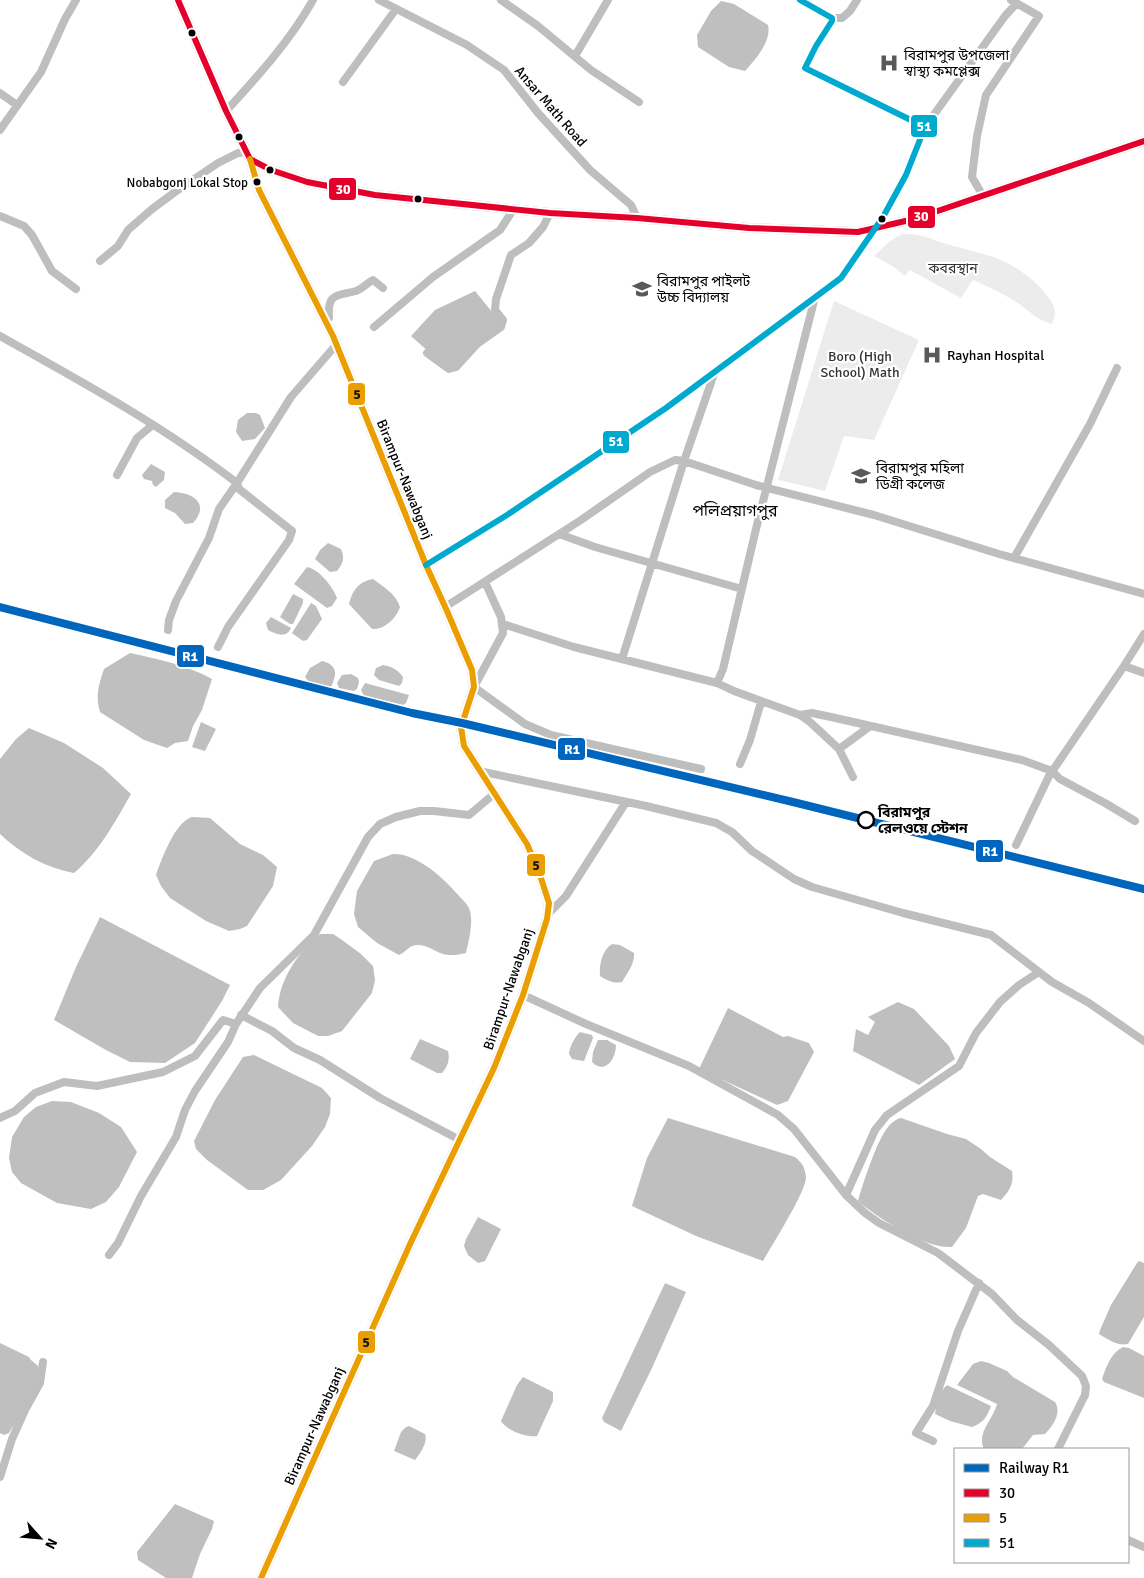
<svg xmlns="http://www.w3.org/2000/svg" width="1144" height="1578" font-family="Signika,'Noto Sans Bengali',sans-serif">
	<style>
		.green { fill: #ececec }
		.water { fill: #bfbfbf }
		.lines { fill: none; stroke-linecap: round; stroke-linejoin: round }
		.minor { stroke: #bebebe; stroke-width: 8 }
		.major { stroke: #bebebe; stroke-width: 10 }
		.bus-1-casing { stroke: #fff; stroke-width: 10 }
		.bus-2-casing { stroke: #fff; stroke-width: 10 }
		.bus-3-casing { stroke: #fff; stroke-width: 10 }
		.bus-1 { stroke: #e4002b; stroke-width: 6 }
		.bus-2 { stroke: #eb9e00; stroke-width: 6 }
		.bus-3 { stroke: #00a9ce; stroke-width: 6 }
		.rail-1-casing { stroke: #fff; stroke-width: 11 }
		.rail-1 { stroke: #0065bd; stroke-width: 8 }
		.bus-dot { fill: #000; stroke: #fff; stroke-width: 2 }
		.stop-dot { fill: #fff; stroke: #000; stroke-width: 2.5 }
		.labels { text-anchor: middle; stroke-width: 4.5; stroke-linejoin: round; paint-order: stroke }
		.bus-label { font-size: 13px; fill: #000; stroke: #fff; text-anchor: end }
		.poi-label { font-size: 14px; fill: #000; stroke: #fff; text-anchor: start }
		.street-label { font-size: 14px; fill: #000; stroke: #fff }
		.park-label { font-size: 14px; fill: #333; stroke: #fff }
		.stop-label { font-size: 14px; font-weight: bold; fill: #000; stroke: #fff; text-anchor: start }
		.quarter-label { font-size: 16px; fill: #000; stroke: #fff }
		.line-badge { stroke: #fff; stroke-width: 2 }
		.badge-label { font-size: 14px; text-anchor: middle; font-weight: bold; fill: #fff }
		.pale-badge-label { font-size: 14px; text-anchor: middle; font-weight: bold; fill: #111 }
	</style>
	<rect width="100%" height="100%" fill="#fff"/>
	<path class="green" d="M902,234C923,233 931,240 950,245C971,251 998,256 1016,268C1029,276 1054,296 1055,313C1055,316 1053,321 1052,324C1038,321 1030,311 1019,304C1004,294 989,287 973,280L961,298L910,270L905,276L894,267L874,256L890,241Z
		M834,301L919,340L874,440L844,436L825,491L778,480Z"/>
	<path class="water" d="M721,1L734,4L768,25C772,41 755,60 745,71L729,67L698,47L697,35L711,11Z
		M475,291L501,323L452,367L439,361L411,336L435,310Z
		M247,413H256L260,415L265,428L255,439L242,441L236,432L238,420Z
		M151,464L165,472L164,480L156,487L153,485L152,481L144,479L142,475Z
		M174,492C194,493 210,504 193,523L185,524L175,513L165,508V500Z
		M328,543L341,549C345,558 343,564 337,571L330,572L315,559L320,550Z
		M307,567C319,569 333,587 337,598L332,606L327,608L294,584Z
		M373,579C384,587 396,594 400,607C396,619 384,630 372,629L349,604C353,590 358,582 373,579Z
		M293,594L303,599V603L293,624H290L280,617Z
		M311,603L316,606L322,619L307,640L303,641L292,633Z
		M271,617L291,628C286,639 276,634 268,630L266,623Z
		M130,653C158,659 187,665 212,679L202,710L193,726L188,741L175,743L167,748L144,740L100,712C95,696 99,684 104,669Z
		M322,661C338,665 337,674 331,687L309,682L305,677L310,668Z
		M383,665C392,667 397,669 403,677L402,683L399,686L379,680L374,675L376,668Z
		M351,674L358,678L359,682L357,689L354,691L339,688L337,683L342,675Z
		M365,683L409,695L406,703L403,705L364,696L361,690Z
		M201,722L216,729L205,751L192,747Z
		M29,728L64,743L103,768L131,794C115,822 99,852 74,873C46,868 21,854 0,834V759L16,739Z
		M192,817L210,818L240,844L263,855L277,867L273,886L247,926L240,929L229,931L206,921L170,898L161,886L156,875C162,858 175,822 192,817Z
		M393,854C417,853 445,879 459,896C463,900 467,904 469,908C474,920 469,940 466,953C459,955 450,956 443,954C433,951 424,942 412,946C408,948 404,953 399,955L377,943L358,927L354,914L357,891L374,861Z
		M100,917L230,985L222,1001L195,1043L165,1063L130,1062L106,1050L54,1020L76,967Z
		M320,934H333L342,940L361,954L373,966L375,980L372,993L342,1031L328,1036H318L293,1023L278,1007C280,978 298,953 320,934Z
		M612,944L620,945L634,953C635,964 627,973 622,982C613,984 607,980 600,976C599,965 602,950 612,944Z
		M898,1002L914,1009L949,1046L955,1059L919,1085L853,1051L856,1029L868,1035L875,1022L868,1017Z
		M728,1008L783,1037L788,1036L809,1043L814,1052L788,1101L777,1105L699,1069Z
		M580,1032L592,1035L593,1038L584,1061L572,1059L569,1054C570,1046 574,1038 580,1032Z
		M420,1039L448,1051C450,1060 448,1066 442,1073H437L410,1059Z
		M598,1040H607L616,1045C616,1059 605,1075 592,1062L593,1052Z
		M254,1055L322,1088L331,1098L330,1114L325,1127L312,1146L281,1180L263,1190H248L207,1160L196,1149L194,1141L215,1100L243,1057Z
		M52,1101L71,1102L99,1113L121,1127L137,1152L119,1187L106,1202L91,1209L57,1203L21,1183L12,1172L9,1158L12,1137L24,1117L36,1107Z
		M668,1118L795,1157C802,1163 805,1167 806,1177C807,1190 771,1247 763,1261L696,1236L632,1206L647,1158Z
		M901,1118L947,1134L966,1139L981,1149L990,1157L1012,1171C1014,1184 1010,1190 1001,1200L983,1194L978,1196L966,1228L952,1247C925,1249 878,1218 858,1201C863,1183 877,1140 888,1127C891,1123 896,1119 901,1118Z
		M478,1217L501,1229L485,1261L478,1263L468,1255L464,1246L466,1239Z
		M1139,1261L1144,1263V1317L1128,1344C1117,1346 1109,1340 1099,1334L1100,1330L1111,1305L1137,1263Z
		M665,1283L686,1292L652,1368L621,1431L604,1422L602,1418Z
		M0,1343L29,1357C31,1362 38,1363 39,1369C41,1387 18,1418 9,1433L4,1435L0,1433Z
		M1123,1347L1129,1348L1144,1356V1398L1104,1382L1102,1379C1106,1367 1111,1353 1123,1347Z
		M981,1361L989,1363L1007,1371L1013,1377L1055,1402C1062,1413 1053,1426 1045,1434L1033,1435L1022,1449H984C976,1433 993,1420 997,1404L957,1385L973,1364Z
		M523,1377L553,1392V1401L537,1436C527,1438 506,1430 501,1421L517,1385Z
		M947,1385L991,1406C987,1417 983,1423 972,1427L950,1421L935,1414C937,1404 939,1392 947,1385Z
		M409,1426L425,1434C428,1443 420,1453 415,1460L394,1451L401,1432L406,1427Z
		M175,1504L214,1521L212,1529L200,1554L192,1578H166L138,1560L137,1552Z"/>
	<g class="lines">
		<path class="minor" d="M379,0L467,45L504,70L538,113L590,170L631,205L637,218
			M501,0L538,26L591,70L639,102
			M832,18H842L850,11L857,0
			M575,56L608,0
			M343,82L396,9
			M0,93L17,105
			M226,111C258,76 290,41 313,0
			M925,127L1005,16L1017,3
			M0,130L41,72L65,19L76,0
			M983,196L972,177L977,136L986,95L1039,16L1011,0
			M0,216L24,226L32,235L52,271L76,289
			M100,261L118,246L128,230L152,209L175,192L218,163L238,153L247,152
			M325,322L329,318C327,292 338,296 356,291C362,289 367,283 373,280L383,288
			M374,327L433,277L500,230L513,210
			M0,336C81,381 163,426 237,483L291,397L336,345
			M427,353L449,369L456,367L477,344L501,327L503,320L495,310L496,299L511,255L529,243L543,227L550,213
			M117,475L137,438L149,428L150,423
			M559,534L595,547L742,589
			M1014,558L1090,424L1117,368
			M426,565L507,515L666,408L841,278L883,217L906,175L925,127L805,68L816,46L832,21V18L800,0
			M485,582L501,617L503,633L474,687L525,724L551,735L701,769
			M445,607L581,520L650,472L675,460L684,461L756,485L874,515L999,554L1144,594
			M503,624L574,647L717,683L734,691L800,715L810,722L839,749L853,777
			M168,630L169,620L176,601L209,538L219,509L237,483
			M218,647L228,627L289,540L292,531L239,489L237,483
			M622,659L684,461L715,371
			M1124,666L1144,673
			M717,683L723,669L756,529L815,297
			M800,715L812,713L831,717L1022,760L1052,771L1060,779L1105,803L1135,821
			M839,749L869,727
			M740,764L750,740L761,702
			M479,771L646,806L716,823L732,832L752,851L794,879L812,887L903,913L991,935L1052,982L1089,1003L1144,1041
			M1016,845L1049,776L1124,666L1144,634
			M548,914L566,896L626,802
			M523,995L586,1024L689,1066L778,1115L794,1129L846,1195L865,1213L879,1223L938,1253L992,1294L1017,1320L1049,1345L1082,1376L1086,1386L1085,1395L1058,1449
			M241,1015L272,1031L294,1048L320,1060L380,1098L460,1140
			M0,1118L15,1111L35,1093L64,1082L97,1086L163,1072L195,1056L223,1020L236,1024
			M846,1195L875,1130L887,1115L959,1066L976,1033L1000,1002L1019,985L1039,972
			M109,1255L118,1243L141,1196L176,1137L185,1110L195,1091L228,1042L236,1024L260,988L314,935L368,837L380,824L396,817L420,811H434L469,815L494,794
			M933,1441L916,1433L933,1406L958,1331L979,1283
			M0,1477L12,1439L25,1410L40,1383L43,1362
			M1128,1540L1144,1547"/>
		<path class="major" d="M178,0L226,111L250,159L271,170L307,182L375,195L550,213L637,218L749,228L858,232L914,219L1144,141
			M250,159L259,190L333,336L426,565L447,611L472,670L474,687L461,727L464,746L527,844L539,872L549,903L547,919L523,995L494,1068L411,1242L261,1578"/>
		<g class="bus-1-casing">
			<path id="bus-1" d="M178,0L226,111L250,159L271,170L307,182L375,195L550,213L637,218L749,228L858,232L914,219L1144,141"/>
		</g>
		<g class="bus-2-casing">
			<path id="bus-2" d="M250,159L259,190L333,336L426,565L447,611L472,670L474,687L461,727L464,746L527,844L539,872L549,903L547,919L523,995L494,1068L411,1242L261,1578"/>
		</g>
		<g class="bus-3-casing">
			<path id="bus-3" d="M426,565L507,515L666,408L841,278L883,217L906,175L925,127L805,68L816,46L832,21V18L800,0"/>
		</g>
		<use href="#bus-1" class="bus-1"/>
		<use href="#bus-2" class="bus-2"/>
		<use href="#bus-3" class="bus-3"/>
		<g class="rail-1-casing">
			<path id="rail-1" d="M0,607L412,713L462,723L797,803L1144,889"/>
		</g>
		<use href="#rail-1" class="rail-1"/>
	</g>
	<defs>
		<g id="hospital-bare" transform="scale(1.5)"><path d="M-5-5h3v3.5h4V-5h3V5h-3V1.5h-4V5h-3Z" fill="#595959" stroke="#fff" stroke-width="2.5" paint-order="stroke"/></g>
		<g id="university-bare" transform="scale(1.5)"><path d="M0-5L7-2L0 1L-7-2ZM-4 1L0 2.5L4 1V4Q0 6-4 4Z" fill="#595959" stroke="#fff" stroke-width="2.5" paint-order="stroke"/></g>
	</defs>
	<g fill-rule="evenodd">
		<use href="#hospital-bare" x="889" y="63"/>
		<use href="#university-bare" x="642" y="289"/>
		<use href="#hospital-bare" x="932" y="355"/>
		<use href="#university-bare" x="861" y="476"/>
	</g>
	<g class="bus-dot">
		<circle cx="192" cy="33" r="4.5"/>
		<circle cx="239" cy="137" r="4.5"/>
		<circle cx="270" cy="170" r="4.5"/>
		<circle cx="257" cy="182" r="4.5"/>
		<circle cx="418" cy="199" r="4.5"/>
		<circle cx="882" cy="219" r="4.5"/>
	</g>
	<circle class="stop-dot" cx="866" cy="820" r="8"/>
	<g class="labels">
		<g class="bus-label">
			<text x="248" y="187">Nobabgonj Lokal Stop</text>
		</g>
		<g class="poi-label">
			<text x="904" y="60">বিরামপুর উপজেলা<tspan x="904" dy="16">স্বাস্থ্য কমপ্লেক্স</tspan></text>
			<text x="657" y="286">বিরামপুর পাইলট<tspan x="657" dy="16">উচ্চ বিদ্যালয়</tspan></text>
			<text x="947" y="360">Rayhan Hospital</text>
			<text x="876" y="473">বিরামপুর মহিলা<tspan x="876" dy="16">ডিগ্রী কলেজ</tspan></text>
		</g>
		<g class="street-label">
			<text transform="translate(551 106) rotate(49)" y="5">Ansar Math Road</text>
			<text transform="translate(405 479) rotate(68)" y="5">Birampur-Nawabganj</text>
			<text transform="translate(508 989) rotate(-71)" y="5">Birampur-Nawabganj</text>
			<text transform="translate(314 1426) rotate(-66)" y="5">Birampur-Nawabganj</text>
		</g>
		<g class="park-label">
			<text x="953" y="273">কবরস্থান</text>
			<text x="860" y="361">Boro (High<tspan x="860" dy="16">School) Math</tspan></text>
		</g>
		<g class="stop-label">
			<text x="878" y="817">বিরামপুর<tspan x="878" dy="16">রেলওয়ে স্টেশন</tspan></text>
		</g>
		<g class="quarter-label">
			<text x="735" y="516">পলিপ্রয়াগপুর</text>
		</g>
	</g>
	<g class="line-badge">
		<rect x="910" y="114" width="28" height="24" rx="5" fill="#00a9ce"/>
		<rect x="328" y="177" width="29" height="24" rx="5" fill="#e4002b"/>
		<rect x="907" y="205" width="29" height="24" rx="5" fill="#e4002b"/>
		<rect x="347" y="382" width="19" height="24" rx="5" fill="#eb9e00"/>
		<rect x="602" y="430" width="28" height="24" rx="5" fill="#00a9ce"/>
		<rect x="176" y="644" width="29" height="24" rx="5" fill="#0065bd"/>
		<rect x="557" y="737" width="29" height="24" rx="5" fill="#0065bd"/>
		<rect x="975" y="839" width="29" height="24" rx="5" fill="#0065bd"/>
		<rect x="526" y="853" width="20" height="24" rx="5" fill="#eb9e00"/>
		<rect x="357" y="1330" width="19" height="24" rx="5" fill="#eb9e00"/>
	</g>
	<g class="badge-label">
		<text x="924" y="131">51</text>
		<text x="343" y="194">30</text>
		<text x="921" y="221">30</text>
		<text x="616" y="446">51</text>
		<text x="190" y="661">R1</text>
		<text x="572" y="754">R1</text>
		<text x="990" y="856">R1</text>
	</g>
	<g class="pale-badge-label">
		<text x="357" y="399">5</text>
		<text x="536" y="870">5</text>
		<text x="366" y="1347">5</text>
	</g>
	<rect x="954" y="1448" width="175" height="115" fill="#ffffff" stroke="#999999"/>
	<rect x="964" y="1464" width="25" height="8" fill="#0065bd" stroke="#999999"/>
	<text x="999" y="1473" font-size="15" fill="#000000">Railway R1</text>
	<rect x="964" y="1489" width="25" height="8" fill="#e4002b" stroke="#999999"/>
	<text x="999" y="1498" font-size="15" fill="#000000">30</text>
	<rect x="964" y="1514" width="25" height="8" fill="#eb9e00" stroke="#999999"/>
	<text x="999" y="1523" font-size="15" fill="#000000">5</text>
	<rect x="964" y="1539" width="25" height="8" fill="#00a9ce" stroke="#999999"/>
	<text x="999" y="1548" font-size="15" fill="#000000">51</text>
	<g transform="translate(40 1538) rotate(117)" stroke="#ffffff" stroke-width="4" paint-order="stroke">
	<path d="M0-4L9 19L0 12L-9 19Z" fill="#000000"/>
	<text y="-8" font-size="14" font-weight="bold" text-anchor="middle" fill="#000000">N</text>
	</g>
</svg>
